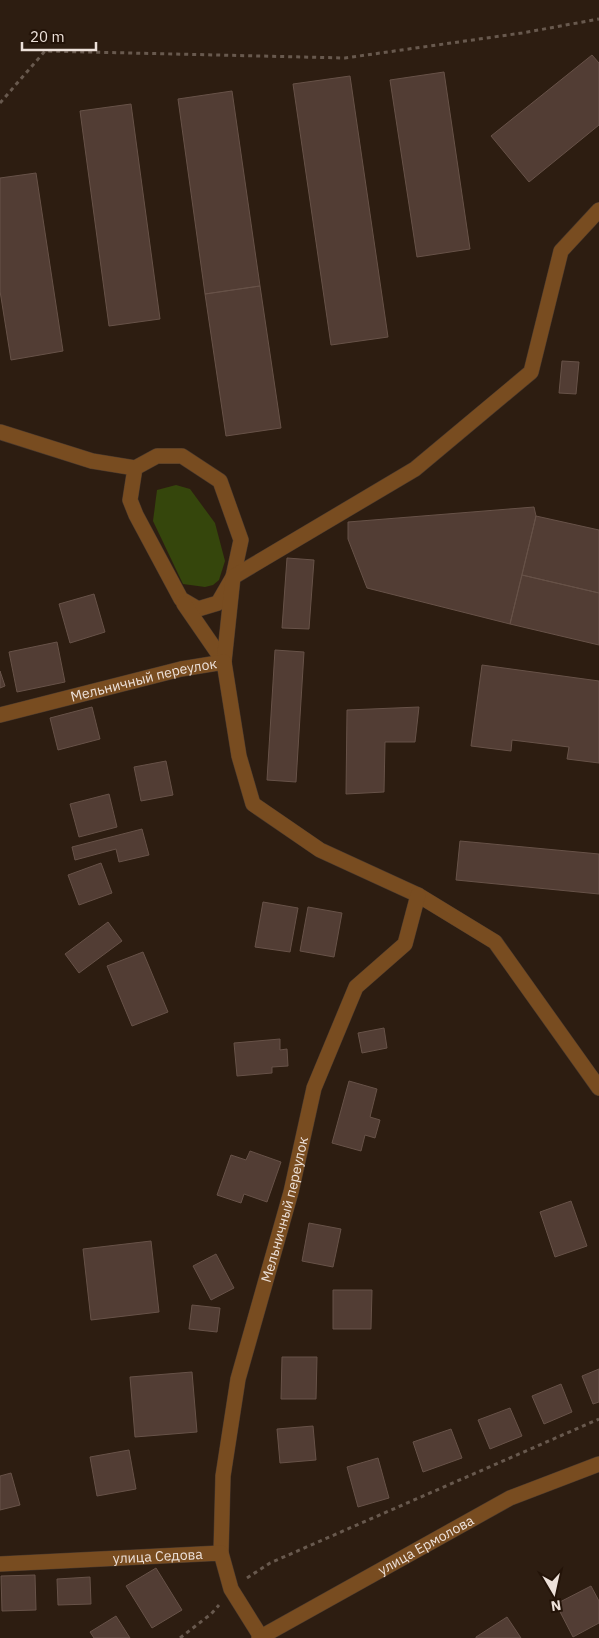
<svg xmlns="http://www.w3.org/2000/svg" width="599" height="1638" font-family="'IBM Plex Sans',sans-serif">
	<style>
		.green { fill: #35460c }
		.building { fill: #523d34; stroke: #675248 }
		.lines { fill: none; stroke-linecap: round; stroke-linejoin: round }
		.minor-casing { stroke: #48382d; stroke-width: 16 }
		.path { stroke: #68594e; stroke-width: 3; stroke-dasharray: 4 4; stroke-linecap: butt }
		.minor { stroke: #784c20; stroke-width: 15 }
		.labels { text-anchor: middle; stroke-width: 4.5; stroke-linejoin: round; paint-order: stroke }
		.street-label { font-size: 14px; fill: #ede1da; stroke: #231308 }
	</style>
	<rect width="100%" height="100%" fill="#2d1d11"/>
	<path class="green" d="M176,485L190,489L215,523L225,561L219,580L213,585L205,587L183,584L153,521L157,490Z"/>
	<path class="building" d="M592,55L599,63V125L529,182L491,136Z
		M444,72L470,249L417,257L390,80Z
		M350,76L388,337L331,345L293,84Z
		M232,91L260,286L205,294L178,99Z
		M131,104L160,319L109,326L80,111Z
		M36,173L63,351L11,360L0,291V178Z
		M260,286L281,428L226,436L205,294Z
		M562,361L579,362L576,394L559,393Z
		M534,507L536,516L510,624L367,588L348,539V522Z
		M536,516L599,530V593L522,575Z
		M287,558L314,560L309,629L282,628Z
		M522,575L599,593V645L510,624Z
		M94,594L105,632L70,643L59,604Z
		M57,642L65,682L17,692L9,652Z
		M275,650L304,652L296,782L267,780Z
		M482,665L599,681V763L567,759L569,747L512,740L511,751L471,746Z
		M0,671L5,686L0,688Z
		M92,707L100,739L58,750L50,718Z
		M419,707L415,742H385L384,792L346,794L347,710Z
		M166,761L173,795L141,801L134,767Z
		M109,794L117,827L79,837L70,804Z
		M142,829L149,855L119,862L116,849L75,860L72,847Z
		M460,841L599,854V894L456,880Z
		M101,863L112,893L79,905L68,875Z
		M263,902L298,908L290,952L255,947Z
		M308,907L342,913L334,957L300,951Z
		M108,922L122,941L79,973L65,954Z
		M143,952L168,1012L132,1026L107,966Z
		M384,1028L387,1048L362,1053L358,1033Z
		M280,1039V1050L287,1049L288,1066L272,1067V1073L237,1076L234,1043Z
		M349,1081L377,1089L370,1117L380,1120L375,1138L365,1135L361,1151L332,1143Z
		M250,1151L281,1162L267,1202L244,1194L241,1203L217,1195L231,1155L246,1160Z
		M571,1201L587,1246L555,1257L540,1212Z
		M309,1223L341,1229L333,1267L302,1261Z
		M151,1241L159,1312L91,1320L83,1249Z
		M216,1254L234,1288L211,1300L193,1266Z
		M333,1290H372L371,1329H333Z
		M192,1305L220,1308L217,1332L189,1329Z
		M282,1357H317L316,1399H281Z
		M599,1369V1402L593,1404L582,1376Z
		M192,1372L197,1432L135,1437L130,1377Z
		M561,1384L572,1412L544,1424L532,1396Z
		M510,1408L522,1436L490,1449L478,1420Z
		M313,1426L316,1460L280,1463L277,1429Z
		M451,1429L462,1458L423,1472L413,1442Z
		M129,1450L136,1489L97,1496L90,1457Z
		M378,1458L389,1498L358,1507L347,1467Z
		M11,1473L20,1505L0,1510V1476Z
		M156,1568L182,1610L152,1628L126,1586Z
		M35,1575L36,1610L2,1611L1,1576Z
		M90,1577L91,1604L58,1605L57,1579Z
		M591,1586L599,1601V1623L573,1637L556,1604Z
		M116,1616L130,1638H94L90,1632Z
		M507,1617L521,1638H476V1637Z"/>
	<g class="lines">
		<g class="minor-casing">
			<g id="minor">
				<path d="M0,432L92,461L135,468L130,500L136,515L181,599L198,609L218,603L233,577L241,540L220,481L182,456H157L135,468"/>
				<path d="M184,604L224,662"/>
				<path d="M224,662L233,577L415,469L531,372L561,251L599,210"/>
				<path id="s1" d="M0,715L181,669L224,662L239,756L253,804L320,850L418,895L495,942L599,1088"/>
				<path id="s2" d="M221,1553L223,1476L238,1379L291,1192L314,1088L356,987L405,944L418,895"/>
				<path id="s3" d="M0,1564L221,1553L231,1589L261,1637"/>
				<path id="s4" d="M259,1638L510,1498L599,1464"/>
			</g>
		</g>
		<path class="path" d="M0,103L45,51L345,58L522,33L599,19
			M247,1578L270,1563L599,1419
			M180,1638L211,1614L219,1605"/>
		<use href="#minor" class="minor"/>
	</g>
	<g class="labels">
		<g class="street-label">
			<text dy="5" stroke="none"><textPath href="#s1" startOffset="148">Мельничный переулок</textPath></text>
			<text dy="5" stroke="none"><textPath href="#s2" startOffset="351">Мельничный переулок</textPath></text>
			<text dy="5" stroke="none"><textPath href="#s4" startOffset="191">улица Ермолова</textPath></text>
			<text dy="5" stroke="none"><textPath href="#s3" startOffset="158">улица Седова</textPath></text>
		</g>
	</g>
	<g transform="translate(554 1593) rotate(171)" stroke="#231308" stroke-width="4" paint-order="stroke">
	<path d="M0-4L9 19L0 12L-9 19Z" fill="#ede1da"/>
	<text y="-8" font-size="14" font-weight="bold" text-anchor="middle" fill="#ede1da">N</text>
	</g>
	<path d="M22 42v8h74v-8" fill="none" stroke="#ede1da" stroke-width="2.5"/>
	<text x="30" y="42" font-size="15" fill="#ede1da" stroke="#231308" stroke-width="4" paint-order="stroke">20 m</text>
</svg>
